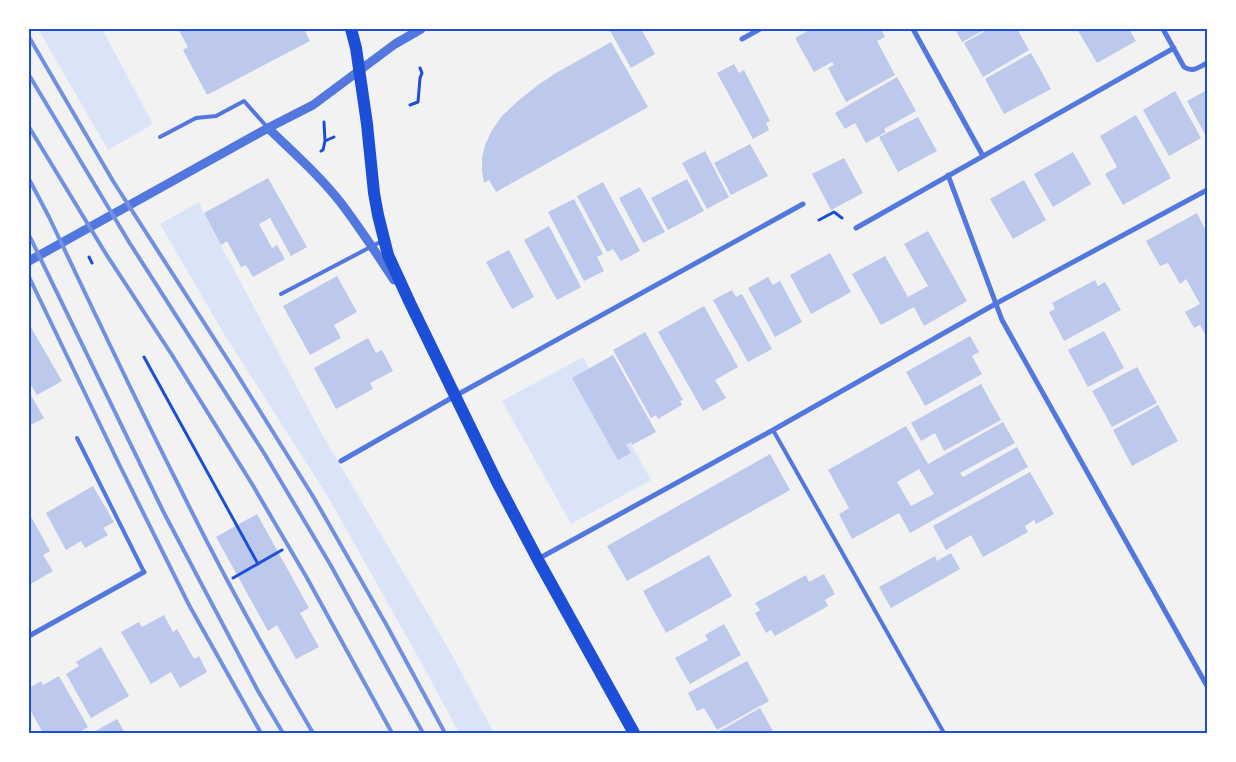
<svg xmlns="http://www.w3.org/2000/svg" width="1236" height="762" font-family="Raleway,sans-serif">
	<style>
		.green { fill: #dbe4f7 }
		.building { fill: #bdc9ec; fill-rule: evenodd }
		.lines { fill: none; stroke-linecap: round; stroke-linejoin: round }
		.path { stroke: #1d4ed8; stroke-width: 3 }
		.service { stroke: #5277de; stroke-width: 4 }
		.minor { stroke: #5277de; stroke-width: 5 }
		.tertiary { stroke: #5277de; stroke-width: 9 }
		.primary { stroke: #1d4ed8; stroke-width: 12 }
		.rail { stroke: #7290e2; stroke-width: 4 }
		.neatline { fill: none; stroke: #1d4ed8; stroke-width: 2 }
	</style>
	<rect width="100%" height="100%" fill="#f2f2f2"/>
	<path class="green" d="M38,29H102L153,124L108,150Z
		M199,202L204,214L323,436L451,653L494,733H459L422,664L328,497L221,329L160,224Z
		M583,357L651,480L571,524L502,401Z"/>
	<path class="building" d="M178,29H304L310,41L207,95L183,50L188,47Z
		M609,29H641L655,54L631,68Z
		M811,29H881L885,37L877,41L895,75L846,102L828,68L834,65L832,62L814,72L795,38Z
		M955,29H986L962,42Z
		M989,29H1017L1029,50L983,77L964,43Z
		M1077,29H1129L1136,41L1097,63Z
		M611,42L648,107L496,192L489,180L484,183L482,171V158L485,145L492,130L502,116L519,100L538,85L556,73Z
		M1031,53L1051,89L1004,114L985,79Z
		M734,64L739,73L744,70L770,121L766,123L769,130L753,139L717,73Z
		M897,77L916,111L884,129L886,132L866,143L855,123L845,129L835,113Z
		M1207,90V138L1187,101Z
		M1175,91L1201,138L1169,156L1143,110Z
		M1136,115L1171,178L1123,205L1105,174L1117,167L1100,136Z
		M918,117L937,151L898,172L879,137Z
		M750,144L768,176L731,195L714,163Z
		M705,151L729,197L707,209L682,163Z
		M1073,152L1091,184L1053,207L1034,174Z
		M844,158L863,193L831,210L812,174Z
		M268,178L307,247L291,256L270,218L259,224L272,248L277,245L285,259L253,277L246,265L241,267L227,241L221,245L204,213Z
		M687,179L704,211L668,230L651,198Z
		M1024,180L1046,220L1013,239L990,199Z
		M603,182L640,251L621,261L613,249L607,252L577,196Z
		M640,187L665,232L643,243L619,198Z
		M574,199L603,254L597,257L604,271L584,281L548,212Z
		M1197,213L1207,233V338L1200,325L1194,328L1185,312L1200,304L1186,279L1180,284L1168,263L1160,266L1146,241Z
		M549,226L581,287L557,300L524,240Z
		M928,231L967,301L924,326L914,307L881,325L852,274L885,256L908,297L928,286L904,244Z
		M509,250L534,297L512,309L486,262Z
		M830,253L851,292L811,314L790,275Z
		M337,276L357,312L334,325L341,338L310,355L283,306Z
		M768,277L773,285L780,281L802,322L775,337L748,288Z
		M1095,280L1098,286L1105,282L1121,310L1064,341L1049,312L1055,309L1052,303Z
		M732,290L736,297L742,294L772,349L748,362L713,300Z
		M704,306L738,367L715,380L726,398L703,411L658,332Z
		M29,324L62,381L37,395L29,382Z
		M1104,331L1124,368L1088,387L1068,350Z
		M645,332L683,400L680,401L682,405L658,419L656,415L651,418L613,350Z
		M970,336L979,352L972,356L982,374L925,406L906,372Z
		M368,338L376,353L382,350L393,371L370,383L373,389L336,409L314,368Z
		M613,355L656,432L632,445L631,442L626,445L631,453L618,460L572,378Z
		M1137,367L1157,403L1112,427L1092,391Z
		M981,384L1001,420L944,451L935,433L921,441L911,423Z
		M29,392L44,418L29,426Z
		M1158,405L1178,441L1132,466L1113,430Z
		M1003,422L1015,443L960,473L963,477L1017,447L1028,467L910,533L899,513L852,539L839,514L849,508L828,470L906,426L928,464ZM919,469L934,494L911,506L897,482Z
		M770,454L790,490L627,581L607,546Z
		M1030,472L1054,514L1036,524L1034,520L1025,526L1028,532L983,557L971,535L946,550L933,526Z
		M93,486L114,522L103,528L108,535L85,548L81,541L66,550L46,513Z
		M29,513L50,551L43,555L53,571L29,585Z
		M257,514L309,608L300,613L319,647L296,659L277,625L268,631L216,537Z
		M951,553L960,569L891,608L879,587L935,556L937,561Z
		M709,555L732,596L666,633L643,591Z
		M824,574L835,594L825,600L828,606L775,636L771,630L766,633L755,613L760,610L755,603L806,575L809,582Z
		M164,615L173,632L177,629L194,659L199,656L207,672L180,688L171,672L151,684L121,632L139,622L142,627Z
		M724,624L741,655L690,684L675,658L708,640L705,635Z
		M101,647L129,696L91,718L66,674L79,666L76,662Z
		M747,661L769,701L717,730L704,708L697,711L688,693Z
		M59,676L88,727L78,733H43L29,708V688L41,681L43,685Z
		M760,708L774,733H716Z
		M117,719L125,733H92Z"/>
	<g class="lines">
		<path class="path" d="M410,105L418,102L420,78L422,73L420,68
			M324,122L325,141
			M321,151L323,150L325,141L334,137
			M819,220L834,212L842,218
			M89,257L92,263
			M144,357L258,564
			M233,578L282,550"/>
		<path class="service" d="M160,137L196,118L216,116L244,101L268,128
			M281,294L382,241
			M773,430L944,733
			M77,438L144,572"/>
		<path class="minor" d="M913,29L983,156
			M1163,29L1184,67C1193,73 1199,67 1207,63
			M742,39L760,29
			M948,175L1002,320L1207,686
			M856,228L1174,48
			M341,461L455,396L803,204
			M538,559L773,430L997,303L1207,190
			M29,636L144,572"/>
		<path class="tertiary" d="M268,128C293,152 320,176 341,203C360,228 377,254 394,280
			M29,261L268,128L313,105L395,44L421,29"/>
		<path class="primary" d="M351,29L356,48L367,124L374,193L378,215L388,255L410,303L497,482L538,560L634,733"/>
		<path class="rail" d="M29,37L113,181L235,371L314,498L386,624L445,733
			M29,75L129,242L264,453L330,564L423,733
			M29,127L106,254L172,355L252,484L307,578L392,733
			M29,179L49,217C91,305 132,393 176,480C218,566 264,650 313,733
			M29,235L164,513L258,691L283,733
			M29,277L119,464L189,605L261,733"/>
	</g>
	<rect width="1236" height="762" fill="none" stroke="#ffffff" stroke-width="60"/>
	<rect x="30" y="30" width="1176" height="702" class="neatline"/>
</svg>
